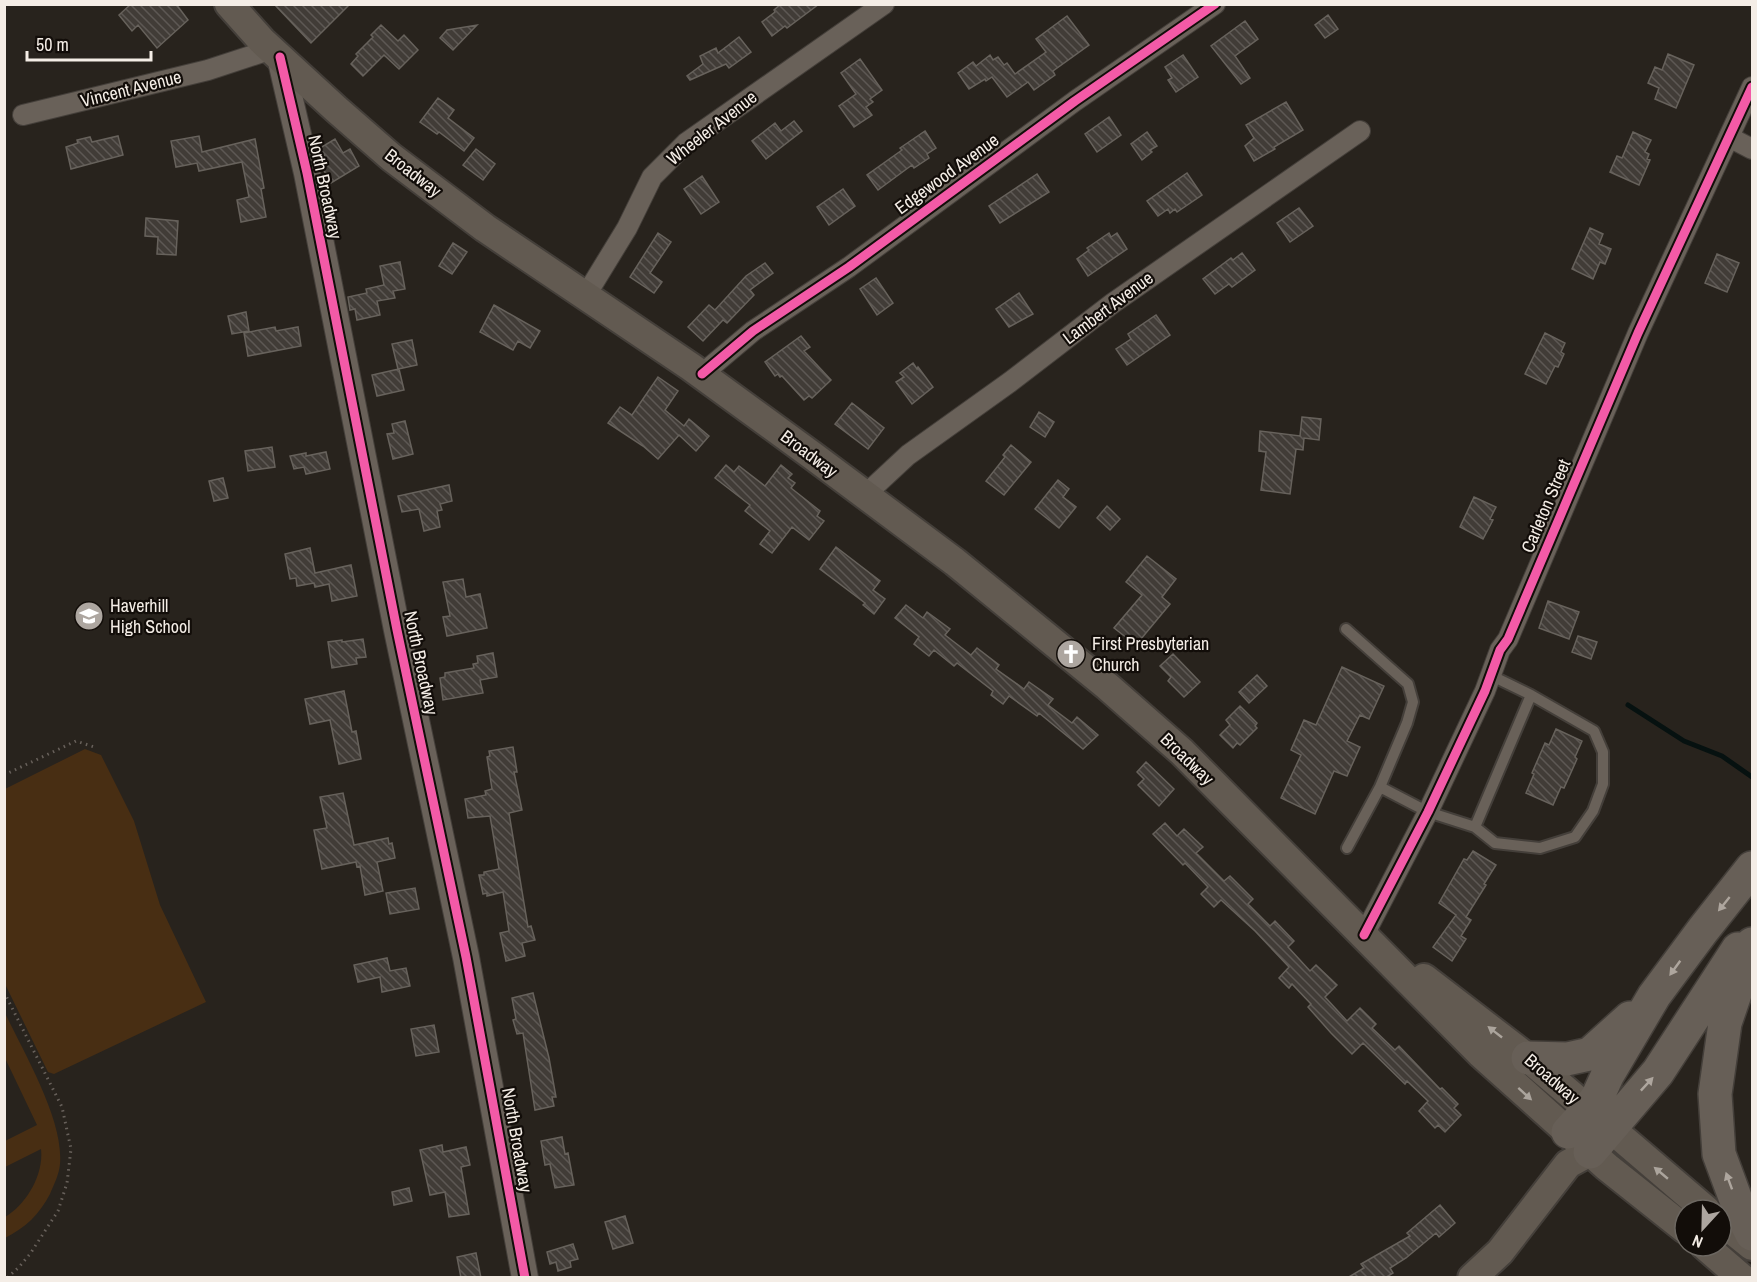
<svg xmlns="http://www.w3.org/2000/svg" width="1757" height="1282" font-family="'Archivo Narrow',sans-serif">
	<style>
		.park { fill: #482e13 }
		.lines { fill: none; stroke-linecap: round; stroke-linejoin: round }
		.stream { stroke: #061110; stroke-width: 5 }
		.building { fill: url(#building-back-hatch); stroke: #67625c; stroke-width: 1.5 }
		.service-casing { stroke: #443f3a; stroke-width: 14 }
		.minor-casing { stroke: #443f3a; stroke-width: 22 }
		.tertiary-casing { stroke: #443f3a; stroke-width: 28 }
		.secondary-casing { stroke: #443f3a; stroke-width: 32 }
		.motorway-casing { stroke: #443f3a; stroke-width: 36 }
		.path { stroke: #68615b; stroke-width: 3; stroke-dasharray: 1.5 4.5; stroke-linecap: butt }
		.service { stroke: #696159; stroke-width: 10 }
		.minor { stroke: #696159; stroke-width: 20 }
		.tertiary { stroke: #696159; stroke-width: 26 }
		.secondary { stroke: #625a51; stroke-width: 28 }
		.motorway { stroke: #675f57; stroke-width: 33 }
		.cycleway-casing { stroke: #120d09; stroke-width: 13 }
		.cycleway { stroke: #f35aa7; stroke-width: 9 }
		.oneway { fill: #aea69e }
		.oneway2 { fill: #aba49c }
		.labels { text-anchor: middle; stroke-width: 4.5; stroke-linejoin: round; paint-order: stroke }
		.street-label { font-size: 18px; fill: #f4ede6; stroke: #120d09 }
		.poi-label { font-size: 18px; fill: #f4ede6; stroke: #120d09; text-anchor: start }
	</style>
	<defs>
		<pattern id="building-back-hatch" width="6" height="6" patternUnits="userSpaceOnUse" patternTransform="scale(1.5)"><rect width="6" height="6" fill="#413c37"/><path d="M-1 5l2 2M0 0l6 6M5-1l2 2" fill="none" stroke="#5d5854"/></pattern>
	</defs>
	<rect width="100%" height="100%" fill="#28231d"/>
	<path class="park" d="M85,749L101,755L134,821L160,905L206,1002L54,1074L48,1072L5,984V789Z
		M5,1013C24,1053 64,1120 60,1164C59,1175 54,1184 50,1194C39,1215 25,1228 5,1238V1217C26,1205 44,1175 41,1149L5,1167V1141L37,1125L5,1058Z"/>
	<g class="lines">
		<path class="stream" d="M1628,705L1684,741L1722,756L1752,777"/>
	</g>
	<path class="building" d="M131,4H176L188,20L157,48L138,25L132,31L119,15Z
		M274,4H350L311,43Z
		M781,4H819L787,28L785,26L772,36L762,22L775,12L774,10Z
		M1328,15L1338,29L1325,38L1315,25Z
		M1067,16L1089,45L1053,71L1055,75L1034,90L1028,82L1007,97L992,77L986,81L985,79L969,89L958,73L973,62L976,66L990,55L993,60L998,57L1004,65L1007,63L1015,74L1046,52L1036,39Z
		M1245,21L1258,39L1235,56L1250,78L1241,84L1211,46Z
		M381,25L398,41L404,35L418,50L399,69L384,55L363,76L351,64L358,56L356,54L373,37L371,35Z
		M477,25L453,50L440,38L447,30Z
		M739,37L751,52L729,68L726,64L690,80L687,76L703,64L700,56L716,48L718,53Z
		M1668,54L1694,65L1676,108L1655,99L1659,88L1648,83L1655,67L1662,70Z
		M1183,55L1198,77L1176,92L1168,80L1172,78L1165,67Z
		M860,59L882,90L870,99L873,102L866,107L872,115L854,127L839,106L856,94L841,73Z
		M438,98L454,110L448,118L474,138L464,151L439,132L437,134L420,122Z
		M1286,102L1303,130L1274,147L1275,149L1254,161L1245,146L1254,138L1246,125Z
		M1109,117L1121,135L1097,152L1085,134Z
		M794,121L802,131L766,159L752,141L775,123L781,131Z
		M925,131L936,148L927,154L929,158L914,168L912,165L878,190L867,175L902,150L900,148Z
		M1147,132L1157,146L1150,150L1152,152L1142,160L1131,144Z
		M1633,132L1651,140L1645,152L1649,154L1647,159L1650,160L1639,185L1610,172L1617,156L1622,158Z
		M118,136L123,155L71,169L66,147L78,143L77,140L90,137L92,142Z
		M199,136L202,152L255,139L264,188L261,189L266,217L241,222L237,200L249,197L242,162L199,171L197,163L176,167L171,141Z
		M335,139L343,153L350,149L359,166L331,183L322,167L329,163L320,148Z
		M476,149L495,164L483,180L463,165Z
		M1187,173L1202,195L1177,212L1175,209L1170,213L1168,209L1158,216L1147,201Z
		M1037,174L1049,192L1000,223L989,206Z
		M702,176L719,202L701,214L684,189Z
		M843,189L855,206L829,225L817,207Z
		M1299,208L1313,226L1290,242L1277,223Z
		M146,218L178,221L176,255L157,254L158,237L145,236Z
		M1590,228L1603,234L1599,244L1611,249L1605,264L1600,262L1593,279L1572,269Z
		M658,233L671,242L650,273L662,282L654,293L630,277Z
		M1109,233L1111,237L1117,233L1127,249L1088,276L1077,259L1089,250L1087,248Z
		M453,243L467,252L452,274L439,266Z
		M1242,253L1255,270L1232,287L1229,284L1215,294L1203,279L1231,258L1233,260Z
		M1717,254L1739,263L1727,292L1705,283Z
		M400,262L405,289L393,291L395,298L377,301L380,315L357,320L355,309L350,310L348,297L367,293L366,289L384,285L380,266Z
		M765,263L773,273L750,290L754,295L727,323L723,320L703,341L688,327L709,305L715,310L746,276Z
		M876,278L893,303L877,315L860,289Z
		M1019,293L1033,314L1009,327L996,309Z
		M494,305L540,331L530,348L518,341L513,350L480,332Z
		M246,312L249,331L232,334L228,316Z
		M1156,315L1170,335L1127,365L1116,349L1131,339L1128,334Z
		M275,327L276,331L298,327L301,346L248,356L244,333Z
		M1545,333L1565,343L1561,352L1564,354L1558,367L1555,366L1546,384L1525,374Z
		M801,336L810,347L804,351L831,380L812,398L809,396L804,400L782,376L780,377L778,374L775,376L765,362Z
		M412,340L417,365L398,369L392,344Z
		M913,363L917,369L918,367L933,387L912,404L896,382L904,377L900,373Z
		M399,369L404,390L377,396L372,375Z
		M658,377L678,391L665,410L684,426L689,419L709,436L696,451L679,435L658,459L643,446L608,423L620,407L632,415Z
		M852,403L884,428L868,449L835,424Z
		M1039,412L1054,422L1045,437L1030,427Z
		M1302,417L1321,419L1319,440L1304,438L1303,450L1296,449L1290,494L1261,490L1266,452L1259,451L1260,431L1300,436Z
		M405,421L413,454L393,459L387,434L394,433L392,424Z
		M1011,445L1031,462L1004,495L986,481L1005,457L1003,455Z
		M272,447L275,467L248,471L245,451Z
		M326,452L330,469L306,474L304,467L294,469L290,456L306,453V456Z
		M726,465L734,472L739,466L765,486L781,465L792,474L788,478L795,483L791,488L820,511L817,516L824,521L809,540L792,527L772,553L760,544L770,531L745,511L750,505L715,478Z
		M223,478L228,498L214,501L209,481Z
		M1058,480L1069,489L1063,497L1076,507L1059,528L1035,509Z
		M449,485L452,501L440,504L442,510L437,511L440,527L424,531L419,509L402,512L398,496Z
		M1474,497L1496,507L1490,519L1493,520L1483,539L1460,527Z
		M1107,506L1120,519L1110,530L1097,518Z
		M836,547L880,581L873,590L885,599L874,614L863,605L865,603L820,569Z
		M310,548L315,573L351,565L357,596L332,601L329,584L315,587L314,583L297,586L296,578L290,579L285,554Z
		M1147,556L1176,579L1162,597L1170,604L1136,645L1114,628L1142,595L1126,582Z
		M463,579L466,597L480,594L487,628L447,636L443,617L450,616L443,582Z
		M1548,601L1579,612L1569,639L1539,628Z
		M906,605L923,618L927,612L950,629L945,635L971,655L977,648L999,665L996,669L1024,689L1029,682L1053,699L1048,705L1072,723L1077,717L1098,735L1083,749L1039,713L1037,716L1009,696L1003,704L991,695L993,691L957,663L954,666L934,650L929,656L914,644L919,637L895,618Z
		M1578,636L1597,642L1591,659L1572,652Z
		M363,639L366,657L356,658L357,664L332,668L328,642L342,640V642Z
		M493,653L497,677L480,680L483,693L443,700L440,678L445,677V673L474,668L473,664L478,663L477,656Z
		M1173,654L1200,682L1184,697L1168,681L1171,677L1160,666Z
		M1342,667L1384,686L1369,719L1360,715L1347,741L1360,747L1347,776L1334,771L1315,814L1281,798L1301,755L1291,750L1304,720L1316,725Z
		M1257,675L1267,686L1249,703L1239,692Z
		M344,691L352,732L356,731L361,759L339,764L330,720L310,724L305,699Z
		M1240,706L1257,723L1255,726L1257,728L1240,745L1237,743L1233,748L1220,735L1230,725L1226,720Z
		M1556,729L1582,741L1575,757L1577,759L1564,788L1561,787L1553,805L1526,793L1534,774L1532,773L1545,743L1549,745Z
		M513,747L517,772H514L522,810L509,813L528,927L531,926L535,940L522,943L525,956L506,961L500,933L509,931L503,892L487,896V893L483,894L479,875H484V872L499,869L490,816L468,818L465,799L486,795L485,791L492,789L487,757L490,756L489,751Z
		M1146,762L1174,789L1159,806L1138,785L1144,779L1137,772Z
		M343,793L354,845L388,838L389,844L392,843L395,858L377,862L383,891L365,895L360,866L357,867L356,862L322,869L314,830L327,828L320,797Z
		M1165,823L1177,836L1184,829L1203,847L1196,853L1224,881L1230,876L1253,899L1248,904L1270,926L1275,921L1294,941L1288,947L1310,971L1316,965L1337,985L1325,997L1347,1021L1360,1008L1376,1024L1372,1028L1395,1050L1399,1046L1440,1089L1442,1088L1458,1104L1454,1108L1461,1115L1445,1132L1438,1125L1435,1128L1419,1111L1428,1101L1407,1081L1405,1084L1363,1043L1352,1054L1331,1033L1308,1007L1311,1004L1292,984L1289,988L1279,978L1289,967L1255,931L1221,900L1214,907L1201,894L1208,887L1185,863L1183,865L1153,834Z
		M1473,851L1496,865L1484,884L1486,885L1466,917L1471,920L1461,936L1466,939L1452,961L1433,947L1456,915L1439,903L1464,859L1467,860Z
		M415,888L419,909L390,914L386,893Z
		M387,958L390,971L406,968L410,986L382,992L380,977L358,982L354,965Z
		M533,993L549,1058L556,1097H552L554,1106L535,1110L523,1033L517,1034L513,1020L516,1019L512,998Z
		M434,1025L439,1052L416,1056L411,1029Z
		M562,1137L565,1154L568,1153L574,1185L555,1188L550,1164L545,1165L541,1141Z
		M442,1145L443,1152L466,1147L470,1165L461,1167L469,1214L449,1217L445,1192L430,1195L420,1150Z
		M409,1188L412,1201L394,1205L392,1192Z
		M1440,1205L1455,1223L1439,1237L1436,1233L1406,1258L1390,1268L1393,1273L1385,1278H1347L1364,1268L1361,1264L1410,1236L1407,1233Z
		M625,1216L633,1243L613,1249L605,1222Z
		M573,1244L578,1259L570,1261L571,1267L558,1271L556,1262L550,1264L547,1252Z
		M476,1253L481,1278H461L457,1257Z"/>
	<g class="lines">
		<g class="service-casing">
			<path id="service" d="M1346,629L1408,684L1413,702L1407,723L1380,787L1428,812L1475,827L1531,695L1490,675
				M1475,827L1495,843L1540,848L1575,837L1593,811L1603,784V752L1594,731L1531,695
				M1347,848L1380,787"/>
		</g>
		<g class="minor-casing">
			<path id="minor" d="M23,115L208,70L272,49
				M1729,137L1752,149
				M586,295L627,228L652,177L686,143L884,4
				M702,374L753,331L849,267L1075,101L1215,4
				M865,495L908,455L1010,382L1113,303L1360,131
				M1364,935L1428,812L1485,691L1500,650L1508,639L1638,333L1752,87"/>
		</g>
		<g class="tertiary-casing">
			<path id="tertiary" d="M280,57L307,173L397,630L466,957L525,1278"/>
		</g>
		<g class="secondary-casing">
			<path id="secondary" d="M229,4L262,41L336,109L391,157L485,228L691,367L813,456L955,562L1107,686L1182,752L1480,1053L1607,1167L1685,1229
				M1424,978L1528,1058L1706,1210
				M1721,1221L1752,1246
				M1705,1246L1742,1278
				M1472,1278L1500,1252L1568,1164L1590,1152"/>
		</g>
		<g class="motorway-casing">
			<path id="motorway" d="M1752,944L1725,1023L1715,1094L1719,1154L1739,1208L1752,1234
				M1528,1058L1567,1059L1590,1054L1630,1018
				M1568,1132L1588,1110L1598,1096L1608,1074L1654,996L1703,930L1752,868
				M1590,1152L1658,1072L1738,949"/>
		</g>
		<path class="path" d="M4,775L76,741L97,748
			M4,992L62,1107L71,1149L67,1183L58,1211L30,1254L19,1267L7,1278"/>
		<use href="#service" class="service"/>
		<use href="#minor" class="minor"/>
		<use href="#tertiary" class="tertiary"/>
		<use href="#secondary" class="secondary"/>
		<use href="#motorway" class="motorway"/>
		<g class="cycleway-casing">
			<path id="cycleway" d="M280,57L307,173L397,630L466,957L525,1278
				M702,374L753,331L849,267L1075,101L1215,4
				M1364,935L1428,812L1485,691L1500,650L1508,639L1638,333L1752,87"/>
		</g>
		<use href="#cycleway" class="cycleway"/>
	</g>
	<defs><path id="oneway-solid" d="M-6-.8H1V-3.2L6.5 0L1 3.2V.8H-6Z" transform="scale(1.5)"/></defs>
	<g class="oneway">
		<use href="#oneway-solid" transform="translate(1724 904) rotate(129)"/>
		<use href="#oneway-solid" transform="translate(1675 968) rotate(126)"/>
		<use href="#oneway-solid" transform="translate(1647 1084) rotate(-47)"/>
		<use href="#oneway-solid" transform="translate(1729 1181) rotate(-110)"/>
	</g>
	<g class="oneway2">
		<use href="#oneway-solid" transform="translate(1495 1032) rotate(-142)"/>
		<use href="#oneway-solid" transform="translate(1525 1094) rotate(42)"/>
		<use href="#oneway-solid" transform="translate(1661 1173) rotate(-140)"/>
	</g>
	<defs>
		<g id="school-disc" transform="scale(1.5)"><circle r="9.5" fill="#ada6a0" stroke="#120d09"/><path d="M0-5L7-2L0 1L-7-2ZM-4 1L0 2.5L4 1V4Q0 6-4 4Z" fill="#fff"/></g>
		<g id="church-disc" transform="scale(1.5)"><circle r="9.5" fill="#ada6a0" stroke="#120d09"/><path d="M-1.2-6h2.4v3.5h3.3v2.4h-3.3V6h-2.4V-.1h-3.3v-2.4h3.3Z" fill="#fff"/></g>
	</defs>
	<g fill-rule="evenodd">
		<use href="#school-disc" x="89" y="616"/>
		<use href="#church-disc" x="1071" y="654"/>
	</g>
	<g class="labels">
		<g class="street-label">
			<text transform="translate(131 89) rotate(-14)" y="6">Vincent Avenue</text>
			<text transform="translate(712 128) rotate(-38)" y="6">Wheeler Avenue</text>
			<text transform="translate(413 173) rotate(38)" y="6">Broadway</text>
			<text transform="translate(947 174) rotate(-36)" y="6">Edgewood Avenue</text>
			<text transform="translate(325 187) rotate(78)" y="6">North Broadway</text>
			<text transform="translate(1108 308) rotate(-37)" y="6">Lambert Avenue</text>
			<text transform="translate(809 454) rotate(37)" y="6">Broadway</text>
			<text transform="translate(1546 506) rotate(-67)" y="6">Carleton Street</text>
			<text transform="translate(421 663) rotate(78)" y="6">North Broadway</text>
			<text transform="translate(1187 759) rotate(44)" y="6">Broadway</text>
			<text transform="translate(1552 1079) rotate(41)" y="6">Broadway</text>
			<text transform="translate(517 1140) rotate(80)" y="6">North Broadway</text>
		</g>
		<g class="poi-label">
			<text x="110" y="612">Haverhill<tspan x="110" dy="21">High School</tspan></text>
			<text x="1092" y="650">First Presbyterian<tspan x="1092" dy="21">Church</tspan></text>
		</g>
	</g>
	<rect width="1757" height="1282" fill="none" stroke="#f4ede6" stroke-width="12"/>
	<g transform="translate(1703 1228) rotate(202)"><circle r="28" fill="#120d09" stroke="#6c6761" stroke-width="1.5"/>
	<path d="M0-4.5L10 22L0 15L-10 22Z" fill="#ada6a0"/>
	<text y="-9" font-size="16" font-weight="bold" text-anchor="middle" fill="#f4ede6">N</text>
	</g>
	<path d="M27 51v9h124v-9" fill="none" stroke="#f4ede6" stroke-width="3"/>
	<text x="36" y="51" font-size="18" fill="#f4ede6" stroke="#120d09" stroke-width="4.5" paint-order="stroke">50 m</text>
</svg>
